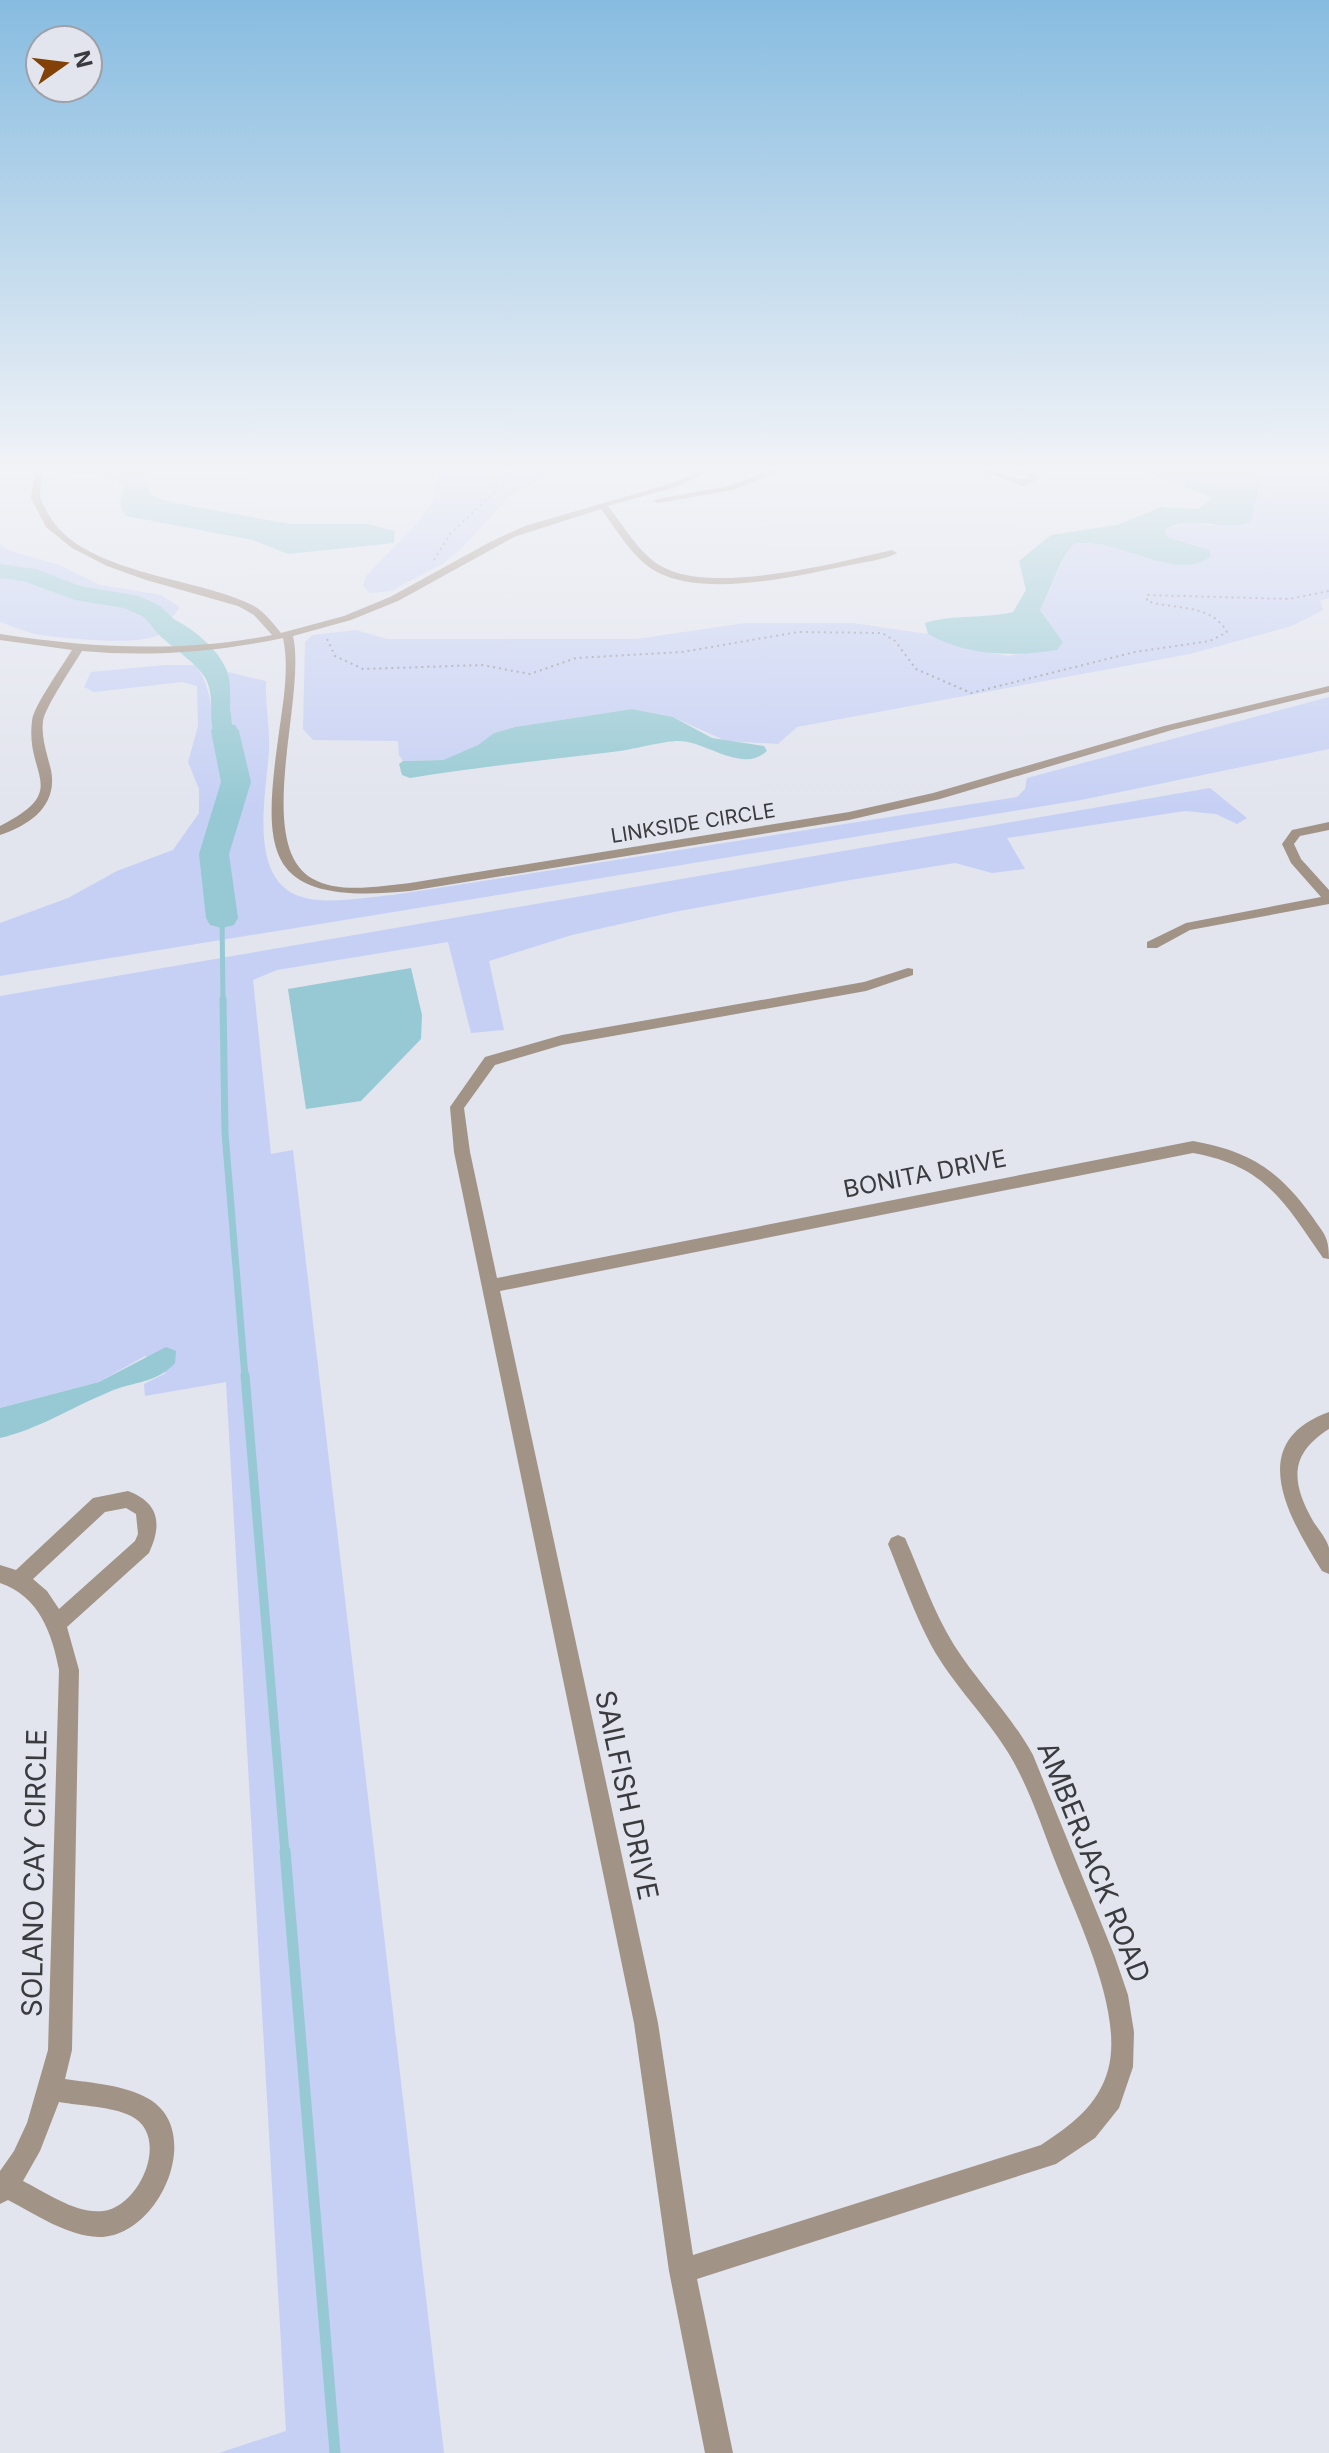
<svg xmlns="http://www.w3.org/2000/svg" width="1329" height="2453" font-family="Inter,sans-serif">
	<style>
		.green { fill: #c6d0f4 }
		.water { fill: #96c9d3 }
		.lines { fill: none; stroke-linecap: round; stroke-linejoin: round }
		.stream-far3 { stroke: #96c9d3; stroke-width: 5 }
		.stream-far2 { stroke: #96c9d3; stroke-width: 7 }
		.stream-far1 { stroke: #96c9d3; stroke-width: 9 }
		.stream { stroke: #96c9d3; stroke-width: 11 }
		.river { fill: #96c9d3; fill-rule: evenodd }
		.path { stroke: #95969d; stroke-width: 2; stroke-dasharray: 2 4; stroke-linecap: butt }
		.street { fill: #a29387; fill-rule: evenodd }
		.labels { text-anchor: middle; stroke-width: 7; stroke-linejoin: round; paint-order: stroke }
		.far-street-label { font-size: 20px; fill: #3a3b3e; stroke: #e2e4ee }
		.street-label { font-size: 24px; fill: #3a3b3e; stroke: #e2e4ee }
		.near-street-label { font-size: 28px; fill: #3a3b3e; stroke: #e2e4ee }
	</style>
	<rect width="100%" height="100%" fill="#e2e4ee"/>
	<path class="green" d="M439,466H562L508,498L461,549L444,563L391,591L370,593L363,586L366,576L417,523L433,501Z
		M1251,466H1329V598L1320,601L1323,610L1292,626L1190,654L797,727L778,744L726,741L673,717L632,709L515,727L494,733L478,745L443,760L403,761L399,755L398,741L313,740L303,729L305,642L312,635L356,630L387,639H636L745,623H853L928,634L968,649L1009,656L1063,642L1040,610C1052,588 1058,564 1074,544L1099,542L1143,557L1191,564L1201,547L1168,537L1164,530L1190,522L1211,526L1257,495L1262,475Z
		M0,544L8,550L59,565L100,585L161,595L180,607L173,617L162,613L152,627L160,634C141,647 60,638 35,634C23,631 12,626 0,622Z
		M165,665H195C215,690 209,718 219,745L238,747L231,717L228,672L266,681C265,704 270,726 269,749C267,789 248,872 294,894C321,907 365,897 393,895L1017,797L1025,789L1027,778L1329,697V749L1081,800L0,976V923L68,898L117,871L173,850L199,813V789L188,762L198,726L197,686L182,682L94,692L84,687L91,672Z
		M1210,788L1247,818L1237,824L1216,814L1185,811L1007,838L1025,869L992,873L955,863L844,881L674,912L572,935L489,961L504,1030L471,1033L448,942L277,970L253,980L271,1154L293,1150L444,2453H219L286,2431L226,1382L145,1396L144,1384L166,1373L145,1356L99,1382L0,1408V996Z"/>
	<path class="water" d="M78,466H128L143,470L150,494L169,502L290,524H368L395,531L394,543L288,554L253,540L126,516C118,505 119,498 125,487C109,470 81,473 59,476V472Z
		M1133,466L1251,468L1262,474L1250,523C1221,531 1190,514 1164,530L1168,537L1209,550L1211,556C1177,584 1115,535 1074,544C1057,563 1052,588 1040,610L1063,642L1057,650C1013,657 967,656 928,634L925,623C953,614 984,619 1013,612L1026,590L1019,561L1051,535L1117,525L1161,507L1198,509L1212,498Z
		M151,611C178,616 217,644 227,671C232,684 229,701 231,715C233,735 240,756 243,776L236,782L229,780C224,763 214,743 212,725C210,709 214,691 204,676C189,654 158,642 147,618Z
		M632,709L673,717L712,738L764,746L767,751C742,774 706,741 679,741C662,741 632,750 612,752C545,760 478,767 410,778L402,775L399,764L403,761L443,760L478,745L494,733L515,727Z
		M411,968L422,1015L421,1039L361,1101L306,1109L288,989Z
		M166,1347L176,1351L175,1363C156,1384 133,1381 109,1392C72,1407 39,1429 0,1438V1408L99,1382Z"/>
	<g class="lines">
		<path class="stream-far3" d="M222,918L223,1001"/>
		<path class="stream-far2" d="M223,999L225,1133L245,1377"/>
		<path class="stream-far1" d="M245,1375L285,1853"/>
		<path class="stream" d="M285,1851L335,2453"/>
		<path class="river" d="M0,564L36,569L80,586L139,596L160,606L205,648L201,654H183L142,616L124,608L75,600L23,581L0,578Z
			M225,723L235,725L239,731L251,782L229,854L238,918L234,925L222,928L210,925L206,918L199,854L221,782L211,731L215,725Z"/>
		<path class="path" d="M434,560L450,534L496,491L497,480L479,466
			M327,639L335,656L363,669L482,665L530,674L576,658L682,652L798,632L882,633L895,641L916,669L971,693L1135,652L1210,641L1227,632C1211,603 1174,610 1147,601V595L1289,599L1329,591"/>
		<path class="street" d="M36,466H44C43,475 40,487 40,496C41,502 45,508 48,513C78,573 195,577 250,604C263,610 272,622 281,633L344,616L390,597L490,542L525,526L669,484L712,466H723L675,487L608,506C625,527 641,558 667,569C719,593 836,563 892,550L897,553C884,560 865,562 850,565C798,576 706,598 657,572C633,559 617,530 601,509L514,537L398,601L351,620L293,636C307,696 252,845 313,879C340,894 380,886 410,883L849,812L933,793L1164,726L1329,686V692L1172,730L940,799L849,820L410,891C260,906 262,853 280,725C284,697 289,666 283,638C217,652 149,657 82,651C73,666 45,707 43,721C41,737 47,754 51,770C58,805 31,825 0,835V826C72,790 25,776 32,721C33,707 63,665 72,650L0,640V634C91,648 181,653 272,635L254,615L238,606L146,580L107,566L72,548L46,527L31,498Z
			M303,466H315L316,468L312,471Z
			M782,466H794L733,490L657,503L653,500L728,486Z
			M968,466C987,466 1014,483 1030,478L1023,473L989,466L1025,468L1041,478L1023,486Z
			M1329,822V830L1300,836L1294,844L1301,859L1329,890V904L1190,930L1157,948H1147V942L1186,923L1321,897L1291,863L1282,844L1292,830Z
			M908,968L913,969V975L866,991L562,1045L495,1065L464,1108L470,1152L497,1278L1193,1141C1248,1151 1278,1169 1311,1215C1324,1234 1329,1236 1329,1259L1323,1258C1284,1201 1265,1166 1193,1153L500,1291L658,2023L693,2255L1041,2145C1071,2125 1098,2106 1108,2070C1124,2013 1078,1920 1057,1866C1042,1828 1030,1789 1009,1754C986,1716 953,1685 931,1645C914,1613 902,1578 888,1544L891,1538L898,1535L905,1538C921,1574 933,1611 954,1645C978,1683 1011,1715 1033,1755L1115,1957L1128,1995L1134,2032L1133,2067L1119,2108L1095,2138L1056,2164L697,2279L733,2453H705L669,2271L634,2023L454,1152L450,1107L485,1057L562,1035L864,982Z
			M1329,1412V1429C1289,1454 1291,1482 1313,1521C1318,1529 1327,1539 1329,1548C1329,1556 1329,1566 1329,1574L1322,1571C1290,1519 1243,1443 1329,1412Z
			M128,1491C160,1503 162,1525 149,1553L67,1627L79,1670L72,2050L65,2079C92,2083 125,2085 149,2099C205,2132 159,2237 99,2237C67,2236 35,2214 8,2200L0,2204V2171L14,2151L27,2123L48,2050L59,1670C52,1633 39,1596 0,1583V1565L16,1570L93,1498ZM126,1508L136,1514L138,1534L135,1541L59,1609L47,1591L33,1579L105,1512ZM59,2102C81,2106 111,2106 131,2116C171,2136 140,2207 103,2211C76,2214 47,2193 23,2181L40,2151Z"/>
	</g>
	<linearGradient id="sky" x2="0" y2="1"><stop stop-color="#87bce0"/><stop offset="0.58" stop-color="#f2f3f7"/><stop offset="1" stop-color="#f2f3f7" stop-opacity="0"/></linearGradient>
	<rect width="1329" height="809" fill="url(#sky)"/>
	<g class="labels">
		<g class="far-street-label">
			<text transform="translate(693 823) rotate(-9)" y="7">LINKSIDE CIRCLE</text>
		</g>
		<g class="street-label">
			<text transform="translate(925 1174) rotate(-11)" y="8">BONITA DRIVE</text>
		</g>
		<g class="near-street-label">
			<text transform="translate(627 1795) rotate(78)" y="10">SAILFISH DRIVE</text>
			<text transform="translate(1094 1862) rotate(68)" y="10">AMBERJACK ROAD</text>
			<text transform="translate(34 1873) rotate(-89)" y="10">SOLANO CAY CIRCLE</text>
		</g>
	</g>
	<g transform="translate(64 64) rotate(76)"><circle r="38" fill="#e2e4ee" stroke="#9fa0a8" stroke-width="2"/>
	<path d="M0-6L14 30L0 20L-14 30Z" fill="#824207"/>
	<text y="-12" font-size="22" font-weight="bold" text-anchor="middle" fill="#3a3b3e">N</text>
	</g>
</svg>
